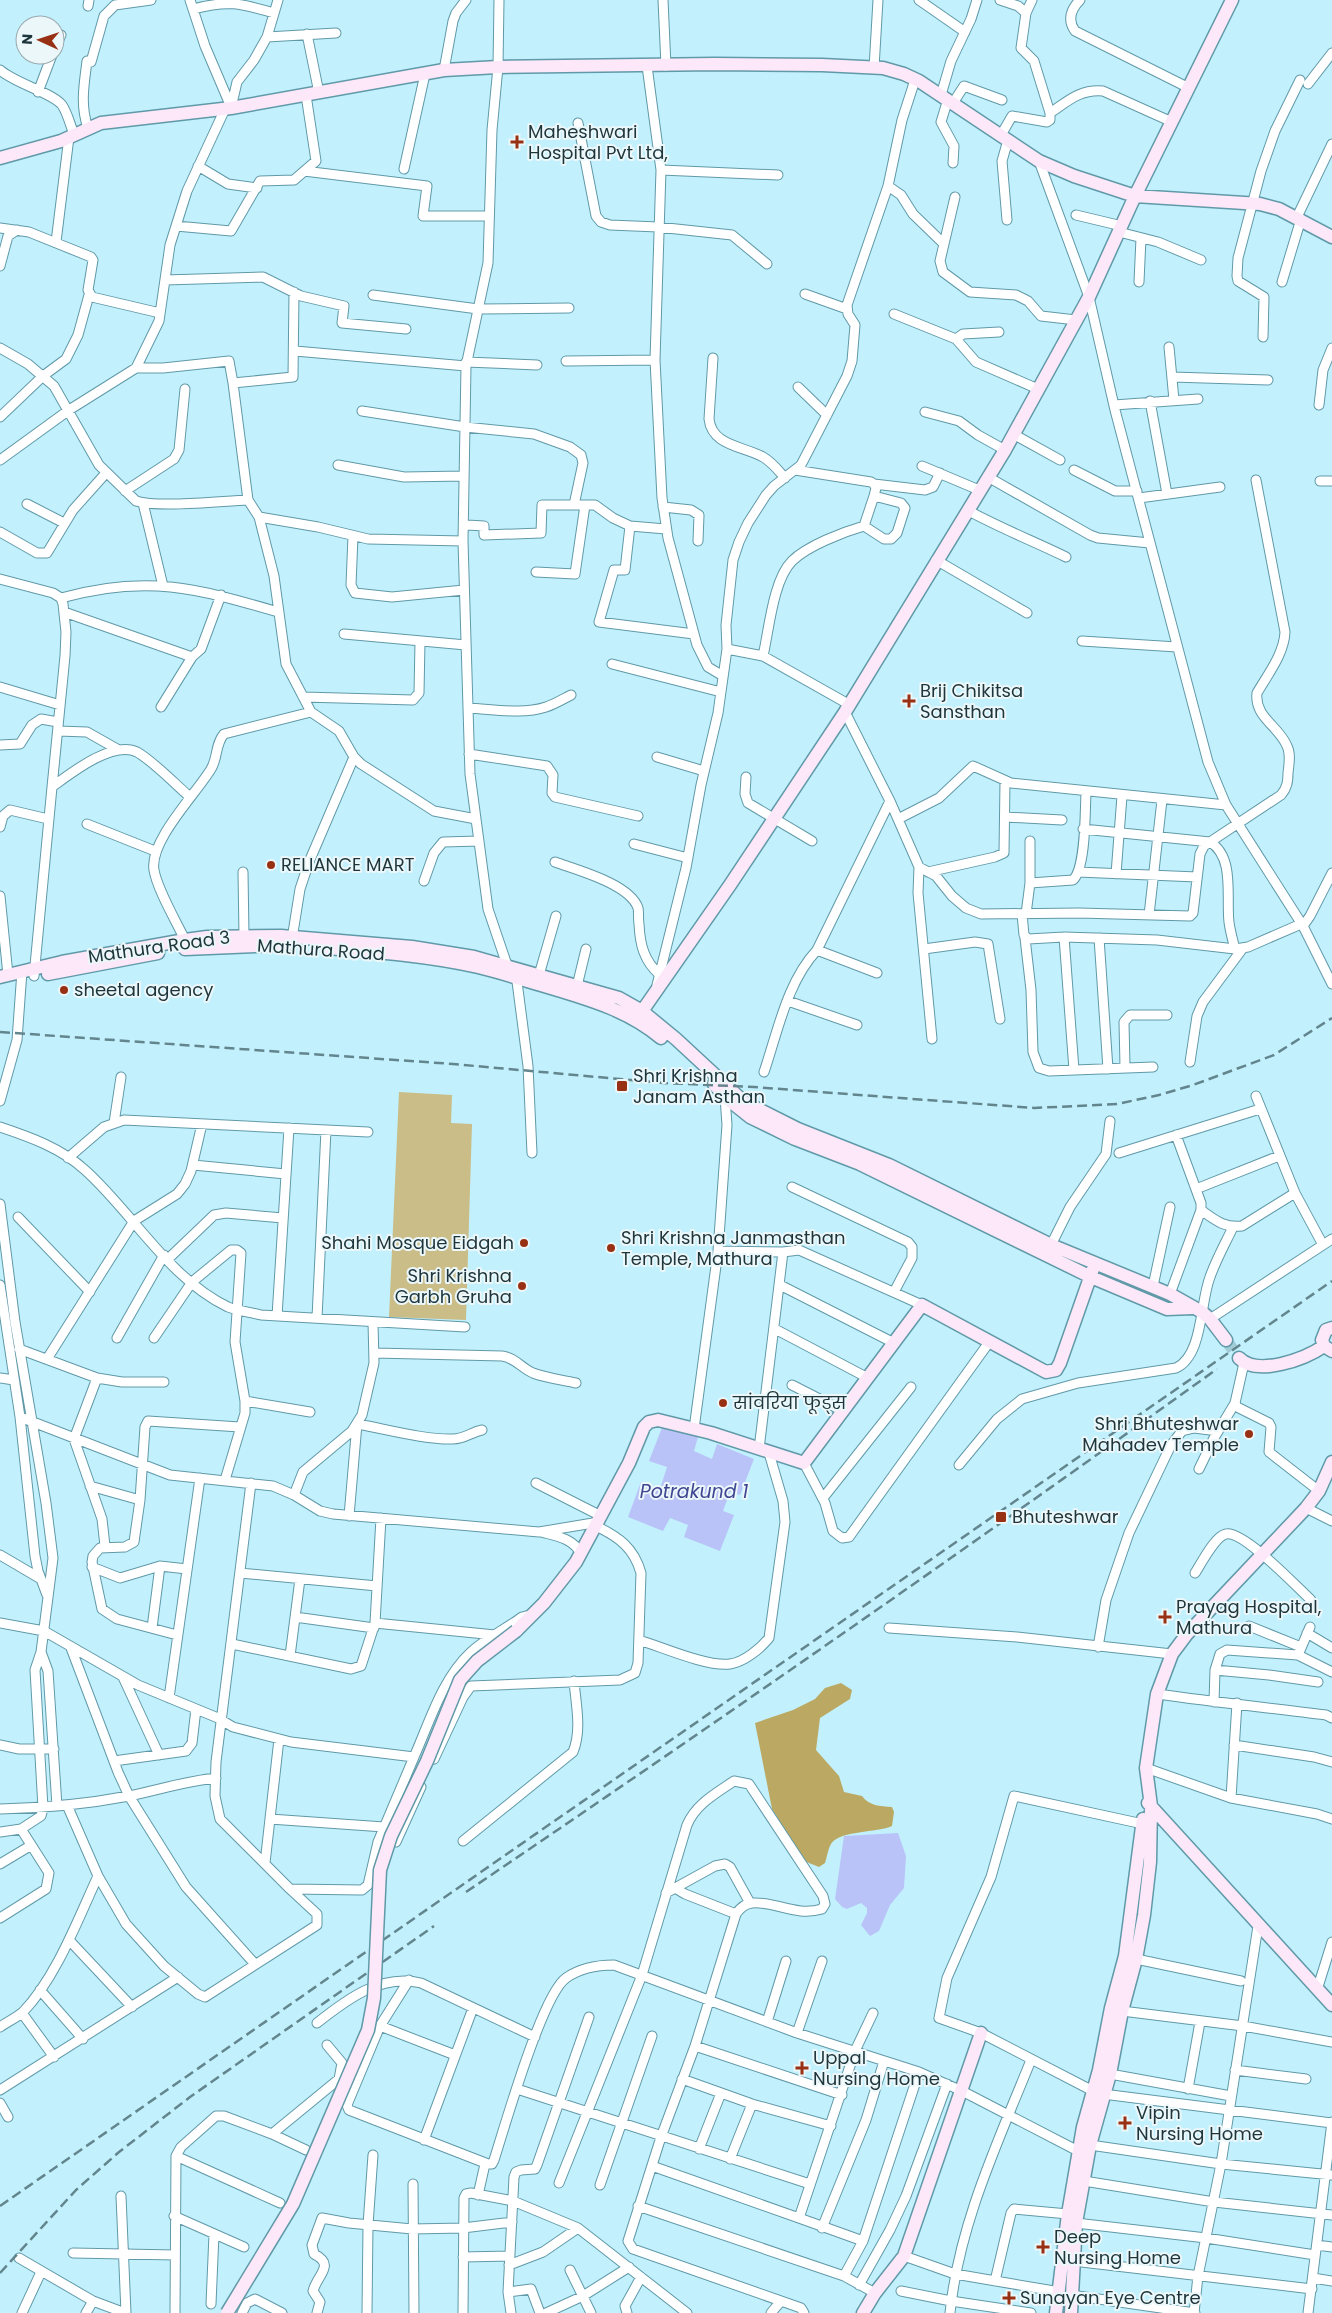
<svg xmlns="http://www.w3.org/2000/svg" width="1332" height="2313" font-family="Poppins,'Noto Sans Devanagari',sans-serif">
	<style>
		.green { fill: #cabd87 }
		.forest { fill: #bba963 }
		.water { fill: #b9c3f8 }
		.lines { fill: none; stroke-linecap: round; stroke-linejoin: round }
		.secondary-tunnel { stroke: #a1cbd6; stroke-width: 12; stroke-dasharray: 12 6; stroke-linecap: butt }
		.street-casing { stroke: #6099a8; stroke-width: 11 }
		.secondary-casing { stroke: #6099a8; stroke-width: 15 }
		.street { stroke: #fff; stroke-width: 9 }
		.secondary { stroke: #fce8f8; stroke-width: 12 }
		.rail { stroke: #63858d; stroke-width: 2.5; stroke-dasharray: 10 5; stroke-linecap: butt }
		.secondary-bridge-casing { stroke: #6099a8; stroke-width: 15; stroke-linecap: butt }
		.secondary-bridge { stroke: #fce8f8; stroke-width: 12 }
		.poi-dot { fill: #983013; stroke: #ecf7fa; stroke-width: 2 }
		.labels { text-anchor: middle; stroke-width: 4; stroke-linejoin: round; paint-order: stroke }
		.poi-label { font-size: 18px; fill: #1d353b; stroke: #ecf7fa; text-anchor: start }
		.street-label { font-size: 18px; fill: #1d353b; stroke: #ecf7fa }
		.water-label { font-size: 19px; font-style: italic; fill: #3f4792; stroke: #ecf7fa }
	</style>
	<rect width="100%" height="100%" fill="#c2f1fd"/>
	<path class="green" d="M399,1092L452,1095L451,1123L472,1124L466,1320L389,1317Z"/>
	<path class="forest" d="M841,1683L852,1690L850,1699L820,1718L816,1750L839,1776L844,1792L862,1796C869,1806 880,1806 892,1807L894,1812L892,1826C877,1833 840,1830 831,1844C828,1849 827,1857 825,1863L819,1867L804,1861L772,1809L755,1723L793,1710L815,1699L825,1688Z"/>
	<path class="water" d="M663,1425L698,1437L694,1451L712,1459L717,1444L754,1459L740,1495L730,1492L723,1511L734,1515L720,1551L684,1537L688,1525L670,1518L663,1531L628,1517L641,1482L660,1489L667,1467L649,1461Z
		M898,1833L906,1856L904,1888L890,1905L879,1931L870,1936L861,1925L867,1913V1908L861,1903L847,1909L842,1907L835,1899L844,1836Z"/>
	<g class="lines">
		<path class="secondary-tunnel" d="M1226,1340L1239,1358"/>
		<g class="street-casing">
			<path id="street" d="M190,0L205,46L231,107
				M499,0L498,67L492,130L488,263L466,366L463,541L470,774L488,909L507,965
				M663,0L666,66
				M919,0L965,32
				M1000,0L1018,6L1026,13L1021,48L1034,61L1050,113V120L1047,122L1012,116L1001,135
				M1080,0C1071,9 1067,20 1075,31L1189,88
				M88,6L89,0
				M193,9C228,0 240,3 274,13
				M1026,13L1032,0
				M307,34L319,93
				M267,37L336,33
				M55,48L61,35
				M87,61C84,85 80,105 88,128
				M91,62L104,16L115,5L151,0
				M647,66L661,170L655,360L662,498L668,538L697,645L708,667L723,676
				M874,68L878,0
				M0,70C16,84 53,93 62,105C68,114 70,125 74,134
				M444,70L453,21L456,13L466,0
				M1308,84L1332,53
				M38,92L52,55
				M941,95L951,61L971,19L977,0
				M948,99L941,122L954,146L953,163
				M953,103L964,86L1002,100
				M231,108L237,82L254,60L267,37L278,0
				M1050,113C1068,101 1080,89 1103,91L1172,122
				M578,123L596,216L601,222L610,225L658,227L732,235L767,264
				M1039,161L1089,297L1115,410L1208,762L1226,805L1303,926L1332,984
				M198,166L228,184L257,188
				M404,169L425,74
				M661,170L778,175
				M304,171L427,186L423,216H489
				M888,186L901,195L913,214L944,244
				M955,197L940,261L943,272L970,292L1016,295L1028,301L1041,316L1076,320
				M1076,215L1122,226
				M1297,217L1332,144
				M1007,220L1002,161L1008,140
				M176,226L231,231L260,181L294,180L316,161L306,95
				M0,228L29,232L91,257L93,260L88,290L92,297L160,313
				M1119,232L1158,242L1201,260
				M56,242L69,137
				M0,266L8,236L17,230
				M165,280L263,277L301,296L344,306L342,323L406,329
				M1139,282L1141,238
				M1282,282L1301,219
				M294,292L293,377L233,383L248,500L259,517L274,576L286,664L311,712L339,731L354,757L361,764L434,811L476,819
				M805,294L847,309
				M373,295L478,309L569,308
				M894,314L956,339L976,362L1038,389
				M1263,337L1264,297L1238,281L1237,276L1238,258L1261,171L1275,131L1300,80
				M956,339L963,334L999,332
				M1169,347L1174,400
				M0,348L28,364L54,386L99,465L136,501C159,508 221,501 248,500
				M295,351L466,366
				M713,358L709,419C712,446 743,446 763,457C772,462 778,470 785,478
				M566,361L655,360
				M466,362L537,365
				M136,368H163L229,361L233,383
				M1172,377L1268,380
				M798,387L827,415
				M1150,401L1167,494
				M1114,405L1198,399
				M1319,405L1323,370L1332,348
				M362,411L465,427L534,434L570,447L581,455L583,463L574,505
				M925,412L959,421L978,435L1005,450
				M0,417L43,376L66,359L78,335L89,295
				M1013,434L1060,460
				M0,460L69,410L136,368L159,321L170,245L187,191L225,109
				M338,465L404,477L464,476
				M922,466L979,490
				M795,470L871,482L874,484L876,488L874,496
				M1074,470L1115,491H1137
				M988,477L1090,535L1098,538L1150,543
				M1320,481H1332
				M874,484L925,490L933,487L940,473
				M125,491L174,459L179,450L185,389
				M1139,498L1220,487
				M143,503L163,586
				M27,504L64,523
				M663,507L691,510L699,515L698,541
				M967,510C1000,528 1033,541 1066,557
				M259,517L318,527L368,539L463,541
				M467,525L484,526V535L541,533L542,505H595L613,518L630,526L666,529
				M630,526L625,570H614L599,622L694,634
				M0,532L37,553H47L73,510L106,473
				M353,536L351,585L355,593L392,597L464,590
				M936,560L1027,613
				M536,572L575,574L585,505
				M0,579L53,593L61,598L63,604L66,632L65,656L52,787
				M61,598C146,574 196,588 278,612
				M64,612L192,657L201,649L221,595
				M344,634L466,645
				M1082,641L1177,647
				M727,649L763,656C769,630 773,580 792,561C807,546 843,532 864,526L884,539H891L897,533L905,508L901,503L874,496L864,526
				M763,656L850,705
				M612,664L721,692
				M0,687L60,705
				M303,697L413,700L419,693L420,642
				M161,707L192,657
				M468,708C493,709 522,715 546,707C555,704 563,699 571,695
				M845,712L890,801L919,867L918,893L932,1039
				M58,731L87,732L117,749
				M0,745L20,744L32,725L41,719L58,722
				M469,754L547,766L553,775L552,793L555,797L638,816
				M657,757L704,771
				M746,777L745,794L748,803L812,841
				M1005,817L1062,820
				M898,819L939,798L973,766L1011,783L1226,805
				M87,824L155,851
				M0,827L3,816L10,810L48,819
				M1083,829L1210,842C1235,857 1226,897 1229,922C1230,931 1233,941 1235,949
				M634,844L688,858
				M555,862C577,870 630,884 638,908C639,912 638,919 639,924C640,945 644,961 660,975
				M919,867L936,876L952,896L966,908L981,914L1079,913L1190,916L1193,913L1200,854L1204,846L1281,795C1287,788 1288,782 1288,773C1289,764 1291,754 1287,746C1279,726 1254,717 1257,693C1268,674 1284,654 1285,632L1256,480
				M243,872L244,936
				M928,872L995,857L1004,853L1005,781
				M1078,872L1197,877
				M1116,874L1122,796
				M424,881L434,853L443,842L479,841
				M1030,883L1073,880C1086,868 1085,811 1086,792
				M0,896L8,975
				M1022,914L1024,935L1028,939L1064,937L1157,940L1235,949L1248,947L1301,924
				M1026,914L1030,883V841
				M1149,915L1162,800
				M1303,926L1310,916L1332,873
				M1064,937L1074,1070
				M1025,938L1031,990L1033,1052L1039,1068L1049,1071L1153,1067
				M1099,938L1108,1069
				M185,940C176,921 157,889 154,870C149,841 196,794 211,769C218,758 215,744 224,734L311,712
				M291,945L300,889L309,862L354,757
				M924,949L975,942L988,944L1000,1019
				M817,950L877,973
				M516,974L528,1066L532,1153
				M539,975L556,916
				M34,976L52,787C71,773 113,740 137,752C153,761 175,784 190,797
				M657,985L686,868L701,785L718,713L727,649L726,625L733,560L739,542L748,523L766,495L774,486L801,465L847,376L852,361L855,325L848,314L847,305L888,186L902,120L915,80
				M577,986L586,949
				M788,1001L857,1025
				M1190,1062L1197,1016L1203,1002L1243,948
				M1125,1067L1124,1022L1130,1015H1167
				M764,1072C778,1031 787,982 817,950L890,801
				M1256,1096L1295,1193L1323,1245
				M0,1101L17,1040L22,971
				M114,1123L121,1077
				M0,1127C30,1137 61,1148 85,1170C133,1213 168,1278 228,1307C238,1311 250,1312 261,1315L465,1327
				M1119,1153L1260,1109
				M68,1158L104,1127L124,1120L368,1132
				M193,1165L286,1174
				M792,1187L908,1242L912,1247V1258L894,1292
				M1196,1189L1279,1156
				M0,1204L15,1322L46,1503L53,1558L41,1652L35,1670L43,1808L41,1816L21,1829L0,1832
				M1201,1210C1215,1220 1224,1228 1242,1226L1295,1193
				M18,1217L90,1292
				M1051,1245L1070,1207L1106,1154L1110,1121
				M718,1251L783,1252
				M168,1259L214,1215L226,1213L283,1218
				M0,1285L20,1417L35,1556L38,1571L47,1595
				M780,1285L894,1343
				M1153,1286L1170,1207
				M1170,1294L1201,1210V1203L1176,1135
				M277,1316L289,1128
				M317,1318L326,1130
				M1210,1319L1332,1239
				M775,1329L868,1378
				M117,1338L164,1255
				M154,1338L192,1282L231,1250H237L241,1253L235,1342L245,1401V1413L225,1480
				M19,1349L97,1378L122,1382H164
				M375,1353L502,1356C516,1358 521,1368 533,1373C546,1378 562,1380 576,1383
				M47,1359L134,1221L177,1194L185,1184L191,1171L202,1124
				M1244,1363L1235,1403L1237,1407L1269,1423L1271,1427L1269,1452L1319,1491
				M0,1378L14,1380
				M97,1378L74,1439L102,1519L105,1546
				M792,1385L843,1411
				M245,1401L310,1412
				M20,1417L170,1475L273,1486L294,1495L320,1511L333,1514L539,1532L599,1522
				M694,1429L718,1251L727,1125L725,1097
				M759,1449L783,1252L799,1250L922,1305
				M804,1463L825,1503L833,1531L842,1538L849,1537L990,1341
				M959,1465L997,1419L1022,1399L1078,1383L1176,1368C1203,1356 1200,1302 1210,1277C1216,1260 1225,1244 1233,1227
				M1199,1469L1214,1438L1235,1403
				M251,1483L216,1762L215,1796L220,1819L290,1889L362,1890L368,1885L378,1842L414,1757
				M536,1483L601,1516
				M90,1486L140,1500
				M294,1495L303,1472L352,1431L362,1415L374,1363L373,1322
				M823,1498L911,1387
				M1306,1508L1332,1521
				M349,1516L357,1424C386,1429 425,1440 453,1439C464,1439 472,1432 482,1430
				M541,1532C556,1536 573,1538 581,1554
				M0,1555L41,1579
				M92,1567L120,1578L160,1566L187,1569
				M240,1573L377,1586
				M1195,1573C1201,1564 1215,1536 1226,1534C1243,1530 1297,1587 1311,1600
				M295,1617L374,1628
				M0,1623L44,1631L138,1685L218,1718L233,1727L291,1742L414,1757C430,1721 442,1679 471,1652C486,1638 506,1629 522,1617L530,1615
				M375,1623L495,1635
				M1249,1626L1301,1647
				M152,1628L160,1566
				M889,1628L1017,1637L1172,1654
				M1307,1633L1332,1648
				M177,1635L117,1619L102,1609L92,1562L93,1556L100,1548L125,1547L134,1542L140,1500L145,1427L148,1421L240,1427
				M639,1640C662,1647 707,1667 730,1664C744,1662 760,1649 769,1638L785,1522L783,1501L769,1453
				M232,1644L351,1669L361,1666L375,1623L381,1518
				M1098,1647L1106,1600L1129,1533L1171,1445L1182,1431L1194,1428L1218,1431
				M71,1648L118,1772L129,1796L186,1887L254,1963
				M41,1652L48,1671L57,1806
				M1298,1655L1332,1672
				M290,1656L300,1579
				M1215,1670L1269,1675L1318,1682
				M123,1677L159,1755
				M1157,1694C1214,1702 1270,1708 1326,1715L1332,1718
				M169,1698L200,1478
				M1214,1702L1215,1670L1220,1654L1227,1650L1298,1655L1310,1627
				M0,1745L19,1749H54
				M1234,1745L1314,1757L1332,1762
				M434,1759L463,1697L471,1686L620,1680L635,1673L638,1663L641,1573C634,1548 619,1537 596,1526
				M114,1761L186,1751L192,1743L196,1709
				M1146,1768L1231,1798L1317,1814L1332,1819
				M1231,1798L1237,1703
				M0,1809C44,1808 87,1804 129,1796C158,1790 186,1781 216,1778
				M270,1819L384,1827
				M463,1841L573,1752C582,1730 576,1705 574,1681
				M396,1842L421,1787
				M265,1863L279,1739
				M0,1864L30,1846
				M98,1876L126,1924L164,1966L198,1994L205,1997L317,1925V1914L290,1889
				M675,1888L685,1894L736,1914
				M666,1893L715,1866L725,1864L730,1867L750,1903
				M0,1918L46,1889L49,1873L21,1829
				M69,1940L132,2007
				M1136,1959L1241,1981
				M409,1980L380,2026L455,2055
				M40,1990L83,2039
				M1317,1990L1332,1942
				M1122,2011L1243,2026L1332,2042
				M22,2013L54,2057
				M767,2022L786,1961
				M317,2023C346,2000 381,1973 421,1983L535,2037
				M380,2026L347,2105L349,2110L488,2164H492L494,2160C505,2126 542,1995 566,1978C580,1968 597,1965 614,1965L797,2033L919,2072L962,2091L1080,2152
				M0,2027C7,2022 16,2018 23,2012C56,1978 78,1919 98,1876L67,1805
				M797,2033L822,1961
				M695,2046L842,2095
				M1235,2070L1306,2079
				M1110,2074L1231,2096
				M682,2079L752,2104L831,2126
				M517,2089L810,2184
				M1188,2089L1200,2022
				M0,2090L178,1977
				M1093,2091L981,2033L939,2018L947,1978L991,1877L1014,1796L1143,1824
				M1103,2094L1332,2123
				M0,2103L8,2117
				M272,2134L339,2079L342,2063L327,2045
				M424,2140L473,2008
				M1090,2145L1221,2164L1332,2175
				M699,2149L721,2093
				M176,2156L280,2203
				M730,2159L752,2104
				M652,2166L799,2218
				M1084,2181L1214,2202L1332,2215
				M559,2183L642,1975L687,1825C696,1804 715,1794 734,1781L749,1784L823,1896L825,1904L822,1909C796,1917 775,1901 752,1903C744,1904 740,1908 736,1914L695,2046L661,2137L628,2241L633,2249L801,2308L804,2313
				M413,2184L414,2313
				M600,2185L652,2036
				M478,2195L485,2164
				M121,2196L126,2313
				M638,2206L844,2276L863,2241L919,2072
				M174,2216L244,2247
				M1076,2223L1206,2238L1315,2255
				M822,2228L866,2120L884,2061
				M863,2241L799,2218L855,2051L873,2013
				M1317,2245L1332,2247
				M73,2253L175,2255
				M904,2256L955,2274L1060,2292
				M463,2257L510,2256
				M19,2258L93,2301L125,2313
				M1073,2261L1312,2289
				M509,2265L543,2252L578,2228
				M570,2270L591,2313
				M844,2276L875,2293
				M1313,2278L1332,2281
				M995,2281L1011,2213L1014,2209L1068,2214
				M859,2285L890,2230L906,2196L947,2084
				M901,2291L951,2301L1031,2313
				M508,2292L531,2289L540,2313
				M1071,2295L1195,2313
				M211,2304L214,2234
				M22,2313L41,2272
				M86,2313L93,2301
				M175,2313L176,2156L181,2147L216,2116H224L272,2134L306,2150
				M242,2313L247,2303L255,2299L282,2313
				M317,2313L320,2302L313,2291C317,2275 336,2265 314,2254L312,2245L322,2218L349,2223L412,2229L463,2228L512,2222
				M367,2313L368,2225L373,2155
				M463,2313L464,2198L466,2194L471,2193L513,2201L578,2228L687,2313
				M511,2313L508,2292L514,2177L516,2172L521,2170L535,2169L537,2165L589,2017
				M546,2313L583,2296L629,2267
				M627,2313L625,2306L641,2277
				M771,2313L781,2301
				M950,2313C959,2224 998,2142 1031,2060
				M1194,2313L1198,2276L1221,2164L1258,1926
				M1308,2313L1332,2122"/>
		</g>
		<g class="secondary-casing">
			<path id="secondary" d="M0,158L61,141L101,123L231,108L444,70L498,67L715,64L822,65L883,68L904,74L919,81L1039,161L1074,176L1135,196L1260,204L1279,209L1332,237
				M327,948C378,952 429,956 478,967C503,973 527,981 551,988C591,1000 629,1011 661,1038
				M185,949L280,945
				M48,974L158,953
				M0,977L62,962L185,940L207,937L281,936L412,947L474,957L619,998L642,1011L676,1039L744,1102L798,1129L889,1165L1051,1245L1170,1294L1202,1312L1210,1319L1226,1340
				M638,1017L730,885L845,712L1005,450L1089,297L1135,196L1232,0
				M714,1084L725,1097L750,1117L795,1139L860,1164L1091,1277L1167,1309L1193,1308
				M1332,1328L1326,1330L1322,1340L1324,1346L1332,1351
				M1239,1358C1257,1377 1305,1359 1324,1346
				M516,1631L544,1603L576,1562L629,1463L644,1427L649,1422L658,1420L711,1433L804,1463L922,1305L1046,1372L1056,1370L1060,1363L1093,1269
				M1148,1803L1332,2005
				M863,2313L875,2293L904,2256L981,2033
				M1056,2313L1068,2214L1083,2127L1099,2070L1111,2008L1125,1956L1143,1819
				M1071,2313L1076,2223L1090,2145L1110,2074L1122,2011L1136,1959L1144,1915L1150,1862L1151,1806L1146,1768L1157,1694L1172,1654L1187,1634L1306,1508L1319,1491L1332,1462"/>
		</g>
		<use href="#street" class="street"/>
		<use href="#secondary" class="secondary"/>
		<path class="rail" d="M0,1032L453,1064L664,1083L754,1087L1034,1108L1117,1104L1159,1095L1193,1085L1274,1055L1332,1018
			M466,1892C719,1721 969,1547 1217,1369
			M0,2206L1332,1281
			M0,2273L76,2190L119,2152L190,2097L434,1926"/>
		<g class="secondary-bridge-casing">
			<path id="secondary-bridge" d="M227,2313L293,2204L368,2030L374,1998L380,1870L391,1836L427,1761L460,1680L477,1661L516,1631"/>
		</g>
		<use href="#secondary-bridge" class="secondary-bridge"/>
	</g>
	<g class="poi-dot">
		<path d="M514.5 134.5h5v5h5v5h-5v5h-5v-5h-5v-5h5z"/>
		<path d="M906.5 693.5h5v5h5v5h-5v5h-5v-5h-5v-5h5z"/>
		<circle cx="271" cy="865" r="5"/>
		<circle cx="64" cy="990" r="5"/>
		<rect x="616" y="1080" width="12" height="12" rx="2.5"/>
		<circle cx="524" cy="1243" r="5"/>
		<circle cx="611" cy="1248" r="5"/>
		<circle cx="522" cy="1286" r="5"/>
		<circle cx="723" cy="1403" r="5"/>
		<circle cx="1249" cy="1434" r="5"/>
		<rect x="995" y="1511" width="12" height="12" rx="2.5"/>
		<path d="M1162.5 1609.5h5v5h5v5h-5v5h-5v-5h-5v-5h5z"/>
		<path d="M799.5 2060.5h5v5h5v5h-5v5h-5v-5h-5v-5h5z"/>
		<path d="M1122.5 2115.5h5v5h5v5h-5v5h-5v-5h-5v-5h5z"/>
		<path d="M1040.5 2239.5h5v5h5v5h-5v5h-5v-5h-5v-5h5z"/>
		<path d="M1006.5 2290.5h5v5h5v5h-5v5h-5v-5h-5v-5h5z"/>
	</g>
	<g class="labels">
		<g class="poi-label">
			<text x="528" y="138">Maheshwari<tspan x="528" dy="21">Hospital Pvt Ltd,</tspan></text>
			<text x="920" y="697">Brij Chikitsa<tspan x="920" dy="21">Sansthan</tspan></text>
			<text x="281" y="871">RELIANCE MART</text>
			<text x="74" y="996">sheetal agency</text>
			<text x="633" y="1082">Shri Krishna<tspan x="633" dy="21">Janam Asthan</tspan></text>
			<text x="621" y="1244">Shri Krishna Janmasthan<tspan x="621" dy="21">Temple, Mathura</tspan></text>
			<text x="514" y="1249" text-anchor="end">Shahi Mosque Eidgah</text>
			<text x="512" y="1282" text-anchor="end">Shri Krishna<tspan x="512" dy="21">Garbh Gruha</tspan></text>
			<text x="733" y="1409">सांवरिया फूड्स</text>
			<text x="1239" y="1430" text-anchor="end">Shri Bhuteshwar<tspan x="1239" dy="21">Mahadev Temple</tspan></text>
			<text x="1012" y="1523">Bhuteshwar</text>
			<text x="1176" y="1613">Prayag Hospital,<tspan x="1176" dy="21">Mathura</tspan></text>
			<text x="813" y="2064">Uppal<tspan x="813" dy="21">Nursing Home</tspan></text>
			<text x="1136" y="2119">Vipin<tspan x="1136" dy="21">Nursing Home</tspan></text>
			<text x="1054" y="2243">Deep<tspan x="1054" dy="21">Nursing Home</tspan></text>
			<text x="1020" y="2304">Sunayan Eye Centre</text>
		</g>
		<g class="street-label">
			<text transform="translate(159 947) rotate(-8)" y="6">Mathura Road 3</text>
			<text transform="translate(321 950) rotate(4)" y="6">Mathura Road</text>
		</g>
		<g class="water-label">
			<text x="694" y="1498">Potrakund 1</text>
		</g>
	</g>
	<g transform="translate(40 40) rotate(273)"><circle r="24" fill="#ecf7fa" stroke="#99a9ae"/>
	<path d="M0-4L9 19L0 12L-9 19Z" fill="#983013"/>
	<text y="-8" font-size="14" font-weight="bold" text-anchor="middle" fill="#1d353b">N</text>
	</g>
</svg>
